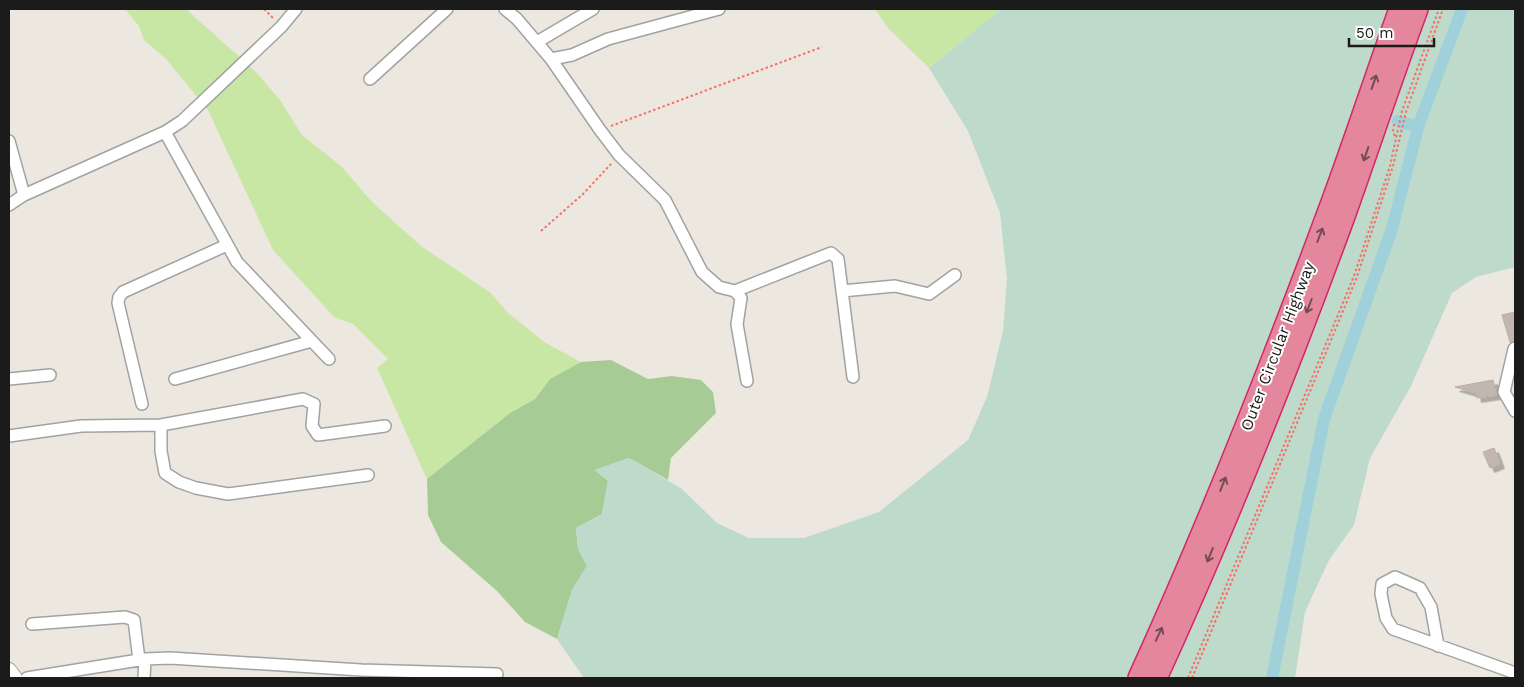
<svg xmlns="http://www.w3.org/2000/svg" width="1524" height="687" font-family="'Work Sans',sans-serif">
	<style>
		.grass { fill: #c8e7a5 }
		.forest { fill: #a7cb95 }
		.wetland { fill: #bddacb }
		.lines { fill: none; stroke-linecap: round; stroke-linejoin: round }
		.canal { stroke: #a0d0da; stroke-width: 12 }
		.building { fill: #c1b7b0; stroke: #beada3; filter: url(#shadow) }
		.minor-casing { stroke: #a2a2a2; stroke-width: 14 }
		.tertiary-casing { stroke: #a2a2a2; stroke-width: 16 }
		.motorway-casing { stroke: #d22668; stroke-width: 24 }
		.path { stroke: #f76f66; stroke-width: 2; stroke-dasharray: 2.5 2.5; stroke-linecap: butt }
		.minor { stroke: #fff; stroke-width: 11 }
		.tertiary { stroke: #fff; stroke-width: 14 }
		.motorway { stroke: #e4879d; stroke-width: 21 }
		.oneway { stroke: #754c56 }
		.labels { text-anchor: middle; stroke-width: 4; stroke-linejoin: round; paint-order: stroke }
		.street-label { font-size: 16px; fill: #1b1b1b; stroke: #fff }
	</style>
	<defs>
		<filter id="shadow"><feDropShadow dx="4.5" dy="4.5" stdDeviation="0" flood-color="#0004"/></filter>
	</defs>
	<rect width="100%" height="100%" fill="#ece8e0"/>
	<path class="grass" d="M125,9H186L255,71L280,100L302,135L342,167L372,202L421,246L491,293L507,312L544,342L581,362L550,379L535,399L510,413L427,479L377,368L388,359L353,324L334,317L273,250L208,110L166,59L144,40L139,26Z
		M875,9H1001L929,68L888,28Z"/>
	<path class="forest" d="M611,360L648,379L672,376L701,380L713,392L716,413L671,458L668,480L629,458L595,470L608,481L602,514L576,528L578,549L587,566L572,590L557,639L525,622L497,591L441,542L428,515L427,479L510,413L535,399L550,379L581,362Z"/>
	<path class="wetland" d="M1001,9H1515V267L1476,277L1452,293L1411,386L1370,458L1354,525L1329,560L1305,612L1295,678H584L557,639L572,590L587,566L578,549L576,528L602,514L608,481L595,470L629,458L682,489L717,523L749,538H804L879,512L968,440L987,397L1003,331L1007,279L1000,213L968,131L929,68Z"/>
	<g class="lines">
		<path class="canal" d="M1398,121L1418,127
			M1272,678L1324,419L1392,229L1418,127L1462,9"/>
	</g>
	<path class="building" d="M1515,312V341L1510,342L1502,315Z
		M1493,380L1496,395L1477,398L1476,393L1455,387Z
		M1494,448L1500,464L1490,468L1483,452Z"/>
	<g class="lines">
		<g class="minor-casing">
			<path id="minor" d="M505,9L517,19L551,59L600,130L619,155L665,200L702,272L719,287L735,291L741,298L737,324L747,381
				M537,42L593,9
				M551,59L572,55L608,39L719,9
				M370,79L447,9
				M165,132L237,262L329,359
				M9,141L24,195
				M9,205L24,195L165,132L182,121L281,27L296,9
				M735,291L831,253L838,259L853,377
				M842,291L895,286L929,294L955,275
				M1515,348L1514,349L1504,392L1515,411
				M9,379L50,375
				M175,379L312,341
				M142,404L118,303L119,297L123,292L227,245
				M161,425V451L165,473L179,482L196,488L228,494L368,475
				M9,436L81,426L161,425L303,399L314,404L312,426L318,435L385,426
				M32,624L125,617L134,620L139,660
				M1438,646L1431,607L1420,588L1395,577L1382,584L1381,594L1386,618L1393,629L1515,673
				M27,678L145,659L170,658L361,670L497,674
				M144,678L145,659"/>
		</g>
		<g class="tertiary-casing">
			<path id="tertiary" d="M9,670L15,678"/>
		</g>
		<g class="motorway-casing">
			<path id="motorway" d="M1139,678C1208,527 1269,372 1327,216C1353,147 1375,78 1400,9
				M1156,678C1225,528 1286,374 1343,219C1368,149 1391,79 1417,9"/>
		</g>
		<path class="path" d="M264,9L274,19
			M1394,124L1393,132L1395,136
			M611,126L822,47
			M541,231L583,194L611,164
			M1188,678L1354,276L1390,166L1402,111L1439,9
			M1192,678L1357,277L1393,166L1406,112L1443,9"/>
		<use href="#minor" class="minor"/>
		<use href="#tertiary" class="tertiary"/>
		<use href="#motorway" class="motorway"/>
	</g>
	<defs><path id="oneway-shaft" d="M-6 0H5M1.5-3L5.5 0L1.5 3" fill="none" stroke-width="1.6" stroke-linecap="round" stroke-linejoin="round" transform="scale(1.25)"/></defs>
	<g class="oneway">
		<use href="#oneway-shaft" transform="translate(1374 82) rotate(-71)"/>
		<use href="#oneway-shaft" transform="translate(1366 154) rotate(109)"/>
		<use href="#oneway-shaft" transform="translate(1320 235) rotate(-69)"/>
		<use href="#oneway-shaft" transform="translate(1309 306) rotate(111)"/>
		<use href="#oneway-shaft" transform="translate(1223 484) rotate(-68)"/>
		<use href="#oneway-shaft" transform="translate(1210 555) rotate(112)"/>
		<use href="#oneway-shaft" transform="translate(1159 634) rotate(-65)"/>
	</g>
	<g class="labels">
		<g class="street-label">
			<text transform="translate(1277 346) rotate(-69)" y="6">Outer Circular Highway</text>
		</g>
	</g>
	<rect width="1524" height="687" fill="none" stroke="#1b1b1b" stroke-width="20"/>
	<path d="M1349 38v8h85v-8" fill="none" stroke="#1b1b1b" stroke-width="2.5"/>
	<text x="1356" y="38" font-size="15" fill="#1b1b1b" stroke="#ffffff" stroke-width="4" paint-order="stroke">50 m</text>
</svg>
